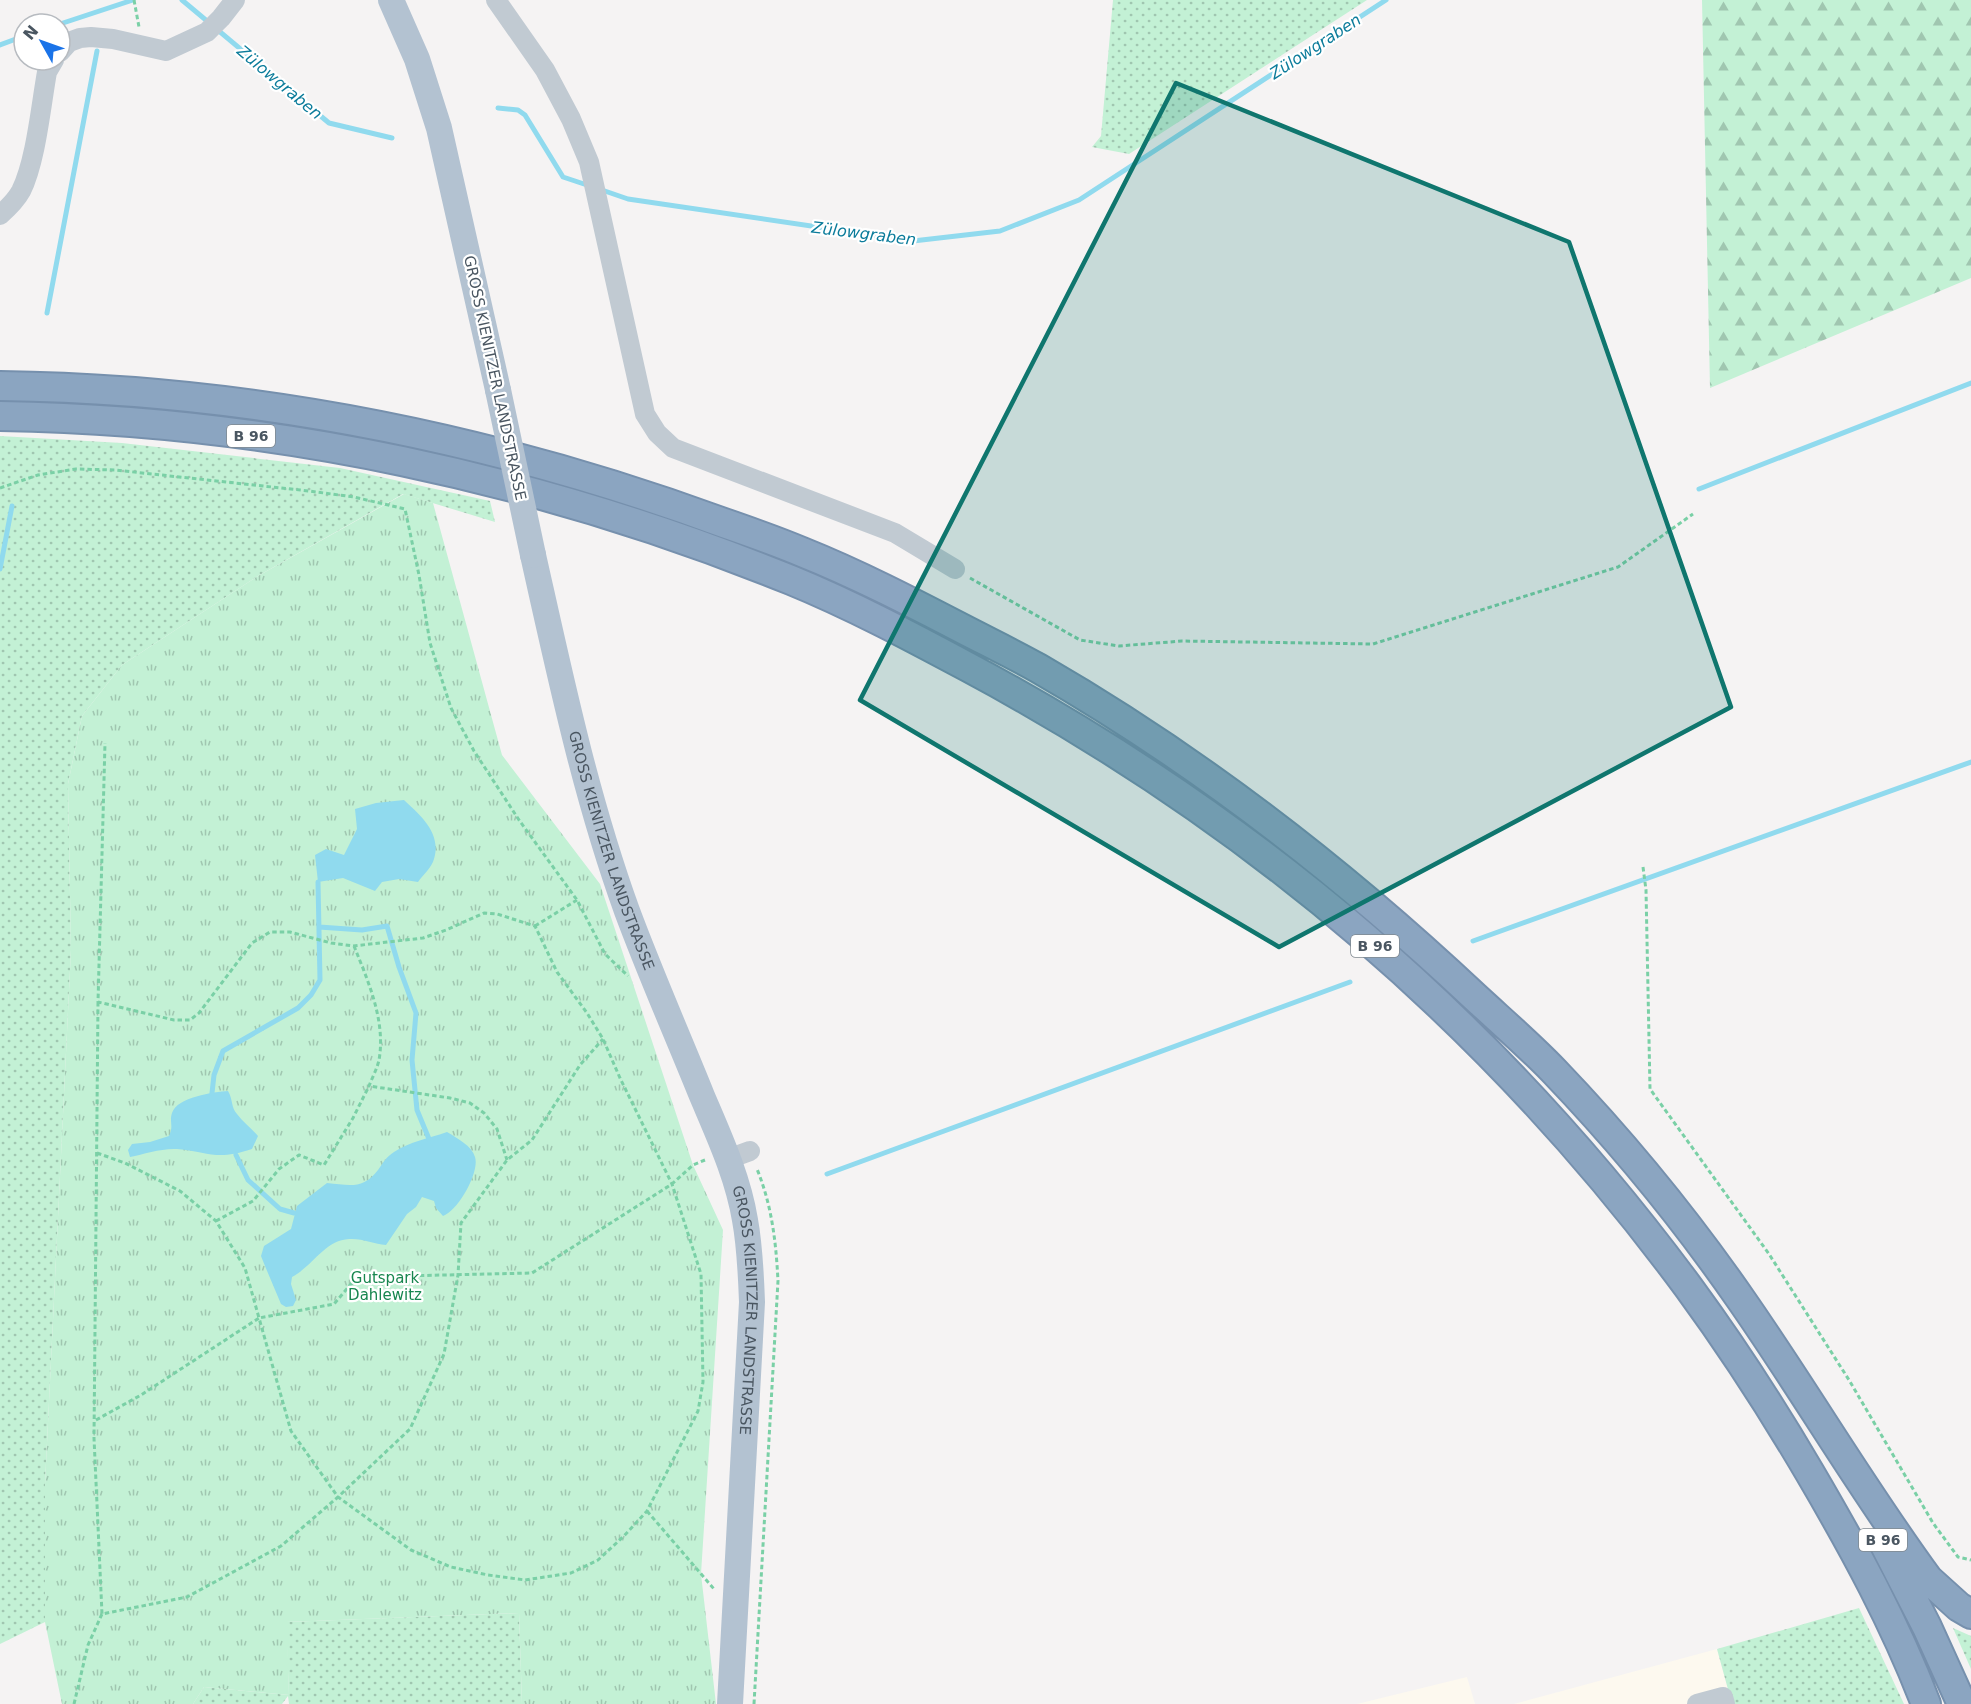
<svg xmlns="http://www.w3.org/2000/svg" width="1971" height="1704" font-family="'DejaVu Sans',sans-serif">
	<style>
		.commercial { fill: #fdf9ef }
		.grass { fill: url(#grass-dots) }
		.forest { fill: url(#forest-firs) }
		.park { fill: url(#park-tufts) }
		.water { fill: #90daee }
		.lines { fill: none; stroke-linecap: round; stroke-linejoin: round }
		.stream { stroke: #90daee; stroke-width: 5 }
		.highway-casing { stroke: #7690ad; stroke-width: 32 }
		.path { stroke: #7ad0a6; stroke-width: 3; stroke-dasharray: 4.5 3; stroke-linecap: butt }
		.minor { stroke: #c1cad2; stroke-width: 20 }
		.major { stroke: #b3c2d1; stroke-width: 26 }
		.highway { stroke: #8ba5c1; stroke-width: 28 }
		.major-bridge { stroke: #b3c2d1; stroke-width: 26 }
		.marked { fill: #0f766e; fill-opacity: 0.2; stroke: #0f766e; stroke-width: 4.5; stroke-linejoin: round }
		.labels { text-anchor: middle; stroke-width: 4.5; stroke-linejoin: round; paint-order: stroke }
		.shield { fill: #fff; stroke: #808990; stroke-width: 1.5 }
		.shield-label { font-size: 14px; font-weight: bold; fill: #4a5661 }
		.street-label { font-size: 15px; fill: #4a5661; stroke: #fff }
		.park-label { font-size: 15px; fill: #17864f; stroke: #fff }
		.water-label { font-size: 16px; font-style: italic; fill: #0c7c9b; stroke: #fff }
	</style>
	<defs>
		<pattern id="grass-dots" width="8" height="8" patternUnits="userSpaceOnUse" patternTransform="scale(1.5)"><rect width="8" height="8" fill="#c3f1d5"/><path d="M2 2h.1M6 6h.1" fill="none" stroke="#a0c6b0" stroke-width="1.8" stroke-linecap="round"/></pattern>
		<pattern id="forest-firs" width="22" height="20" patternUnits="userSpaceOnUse" patternTransform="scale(1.5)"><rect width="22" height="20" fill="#c3f1d5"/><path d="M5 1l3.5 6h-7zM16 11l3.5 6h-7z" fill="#a0c6b0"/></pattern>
		<pattern id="park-tufts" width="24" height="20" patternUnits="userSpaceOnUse" patternTransform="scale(1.5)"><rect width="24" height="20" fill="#c3f1d5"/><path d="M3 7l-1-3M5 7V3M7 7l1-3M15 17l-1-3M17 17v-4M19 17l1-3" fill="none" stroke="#a0c6b0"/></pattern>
	</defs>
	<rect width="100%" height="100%" fill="#f5f3f3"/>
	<path class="commercial" d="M1717,1649L1732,1704H1514Z
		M1467,1677L1475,1704H1357Z"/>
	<path class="grass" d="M1113,0H1367L1129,154L1092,147L1101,136Z
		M0,436L122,443L340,468L490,501L495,522L403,494L258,576L122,665L82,716L68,784L71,950L45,1484V1622L0,1644Z
		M1859,1608L1904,1704H1732L1717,1649Z
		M519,1613L522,1704H289L288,1696L282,1704H193L204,1687L289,1695L286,1622Z
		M1953,1628L1971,1636V1669Z"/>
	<path class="forest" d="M1702,0H1971V278L1710,388Z"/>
	<path class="park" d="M404,494L433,503L502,755L600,884L693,1165L723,1230L701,1574L716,1704H522L519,1613L287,1622L289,1695L204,1687L193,1704H62L45,1622V1484L71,950L68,784L82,716L122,665L258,576Z"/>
	<path class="water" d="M404,800C420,815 442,833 434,859C432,867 423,875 418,882L399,879L382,882L375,891L343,878L318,882L315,855L326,849L344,855L357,829L355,809L376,803Z
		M228,1091C233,1099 231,1108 237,1114C243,1122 251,1128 258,1136L252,1149C216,1161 210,1152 177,1149C162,1148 144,1154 130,1157L128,1150L132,1144L150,1142L169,1136C174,1126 169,1122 172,1113C177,1097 214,1092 228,1091Z
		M447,1132C457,1138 472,1146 475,1157C480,1172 458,1211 443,1216L436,1208L434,1201L422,1197L416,1207L407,1214L386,1245C374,1244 362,1238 349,1239C325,1240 313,1266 292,1277L291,1284L296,1300L293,1306L286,1307L281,1304L265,1266L261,1256L264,1246L291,1229L297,1206L327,1183C349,1185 363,1190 378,1170C383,1163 386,1157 394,1152C409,1142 430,1138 447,1132Z"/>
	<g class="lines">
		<path class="stream" d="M182,0L329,123L392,138
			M60,24L133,0
			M0,45L24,36
			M498,108L518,110L525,115L563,177L590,186
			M599,189L628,199L913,241L1000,231L1079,200L1386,0
			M47,313L97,51
			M1699,489L1971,383
			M0,569L12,506
			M319,927L362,930L387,926L399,967L416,1013L412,1060L417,1110L429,1139
			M1473,941L1971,762
			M212,1093L214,1075L223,1051L298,1008L311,995L320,980L318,882
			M236,1155L248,1180L280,1209L294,1213
			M827,1174L1350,982"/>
		<g class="highway-casing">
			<path id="highway" d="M0,386C247,389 492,438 724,523C750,532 776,541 802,552C857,574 911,602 963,629C988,642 1013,654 1038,668C1196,759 1342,872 1475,997C1501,1021 1529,1045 1554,1071C1622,1142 1686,1220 1742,1301C1806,1393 1862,1489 1928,1579L1959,1607L1971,1614
				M0,416C271,420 540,478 791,580C852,605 910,636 968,667C1256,821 1495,1025 1689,1288C1733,1348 1773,1410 1810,1473C1854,1548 1895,1623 1926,1704
				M1884,1543L1927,1627L1962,1704"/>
		</g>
		<path class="path" d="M134,0L139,27
			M0,488L38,475L76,469L115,470L309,491L354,497L405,509L419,575L430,643L451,708L474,751L519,820L577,900L605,954L628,976
			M970,578L1080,640L1119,646L1182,641L1373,644L1618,567L1693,514
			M1643,867L1646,890L1650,1089L1769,1254L1849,1380L1933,1523L1958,1557L1971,1560
			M535,926L577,900
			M354,946C368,981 386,1021 379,1060C377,1069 372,1078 369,1086L450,1098L470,1103L484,1113L497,1129L507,1160
			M98,1002L94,1438L102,1614L187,1597L281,1546L338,1497L410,1429L444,1354L458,1275L461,1223L507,1160L532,1140L580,1065L603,1039
			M97,1153L125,1163L180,1191L216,1221L245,1268L259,1318L334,1304L357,1277L532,1273L672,1184L693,1165L705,1160
			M216,1221L253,1201L279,1169L299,1155L324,1165L353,1118L369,1086
			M96,1420L141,1395L259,1318L291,1431L338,1497L411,1550L451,1567L488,1575L525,1580L571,1573L598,1560L624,1536L647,1511L698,1411L703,1382L701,1274L672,1184L620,1078L603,1039L587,1013L557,972L535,926L497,914L484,913L446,930L423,938L353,946L331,943L290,932H270L252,943L199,1013L190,1020H174L98,1002L105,743
			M647,1511L714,1589
			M74,1704L88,1645L102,1614
			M754,1704L778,1281C776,1242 772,1206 757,1169"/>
		<path class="minor" d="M496,0L545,70L571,119L589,162L645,414L657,433L673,448L895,533L955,569
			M60,52L69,42L80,38L91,37L113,39L166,51L207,32L221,18L235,0
			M0,215C8,208 16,200 21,191C36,161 41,105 47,72L54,60
			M728,1159L750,1151
			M1697,1704L1723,1697L1725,1704"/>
		<g class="major">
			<path d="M391,0L417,59L439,128L498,390"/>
			<path id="s1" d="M533,555C560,675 585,795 627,911C650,973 677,1034 702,1096C719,1136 738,1177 745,1220C750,1247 751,1274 752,1302L730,1704"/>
		</g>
		<use href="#highway" class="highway"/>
		<path class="major-bridge" d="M498,390L533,555"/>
	</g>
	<path class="marked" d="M1176,83L1569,242L1731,707L1279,947L860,700Z"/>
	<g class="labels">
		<g class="shield">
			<rect x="227" y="425" width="48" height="22" rx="4.5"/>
			<rect x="1351" y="935" width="48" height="22" rx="4.5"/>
			<rect x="1859" y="1529" width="48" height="22" rx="4.5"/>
		</g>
		<g class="shield-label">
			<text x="251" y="441">B 96</text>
			<text x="1375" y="951">B 96</text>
			<text x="1883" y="1545">B 96</text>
		</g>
		<g class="street-label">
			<text transform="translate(495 378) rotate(78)" y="5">GROSS KIENITZER LANDSTRASSE</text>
			<text dy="5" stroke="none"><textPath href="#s1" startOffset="306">GROSS KIENITZER LANDSTRASSE</textPath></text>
			<text dy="5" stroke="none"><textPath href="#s1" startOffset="790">GROSS KIENITZER LANDSTRASSE</textPath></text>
		</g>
		<g class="park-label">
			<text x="385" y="1283">Gutspark<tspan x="385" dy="17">Dahlewitz</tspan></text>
		</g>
		<g class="water-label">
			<text transform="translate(1315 46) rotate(-33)" y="6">Zülowgraben</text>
			<text transform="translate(280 82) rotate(40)" y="6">Zülowgraben</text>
			<text transform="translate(864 233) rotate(7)" y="6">Zülowgraben</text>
		</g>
	</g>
	<g transform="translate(42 42) rotate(310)"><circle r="28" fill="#ffffff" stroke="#b7bbc0" stroke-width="1.5"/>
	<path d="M0-4.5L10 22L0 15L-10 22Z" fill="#1a73e8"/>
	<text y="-9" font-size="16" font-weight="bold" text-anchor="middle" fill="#4a5661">N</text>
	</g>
</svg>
